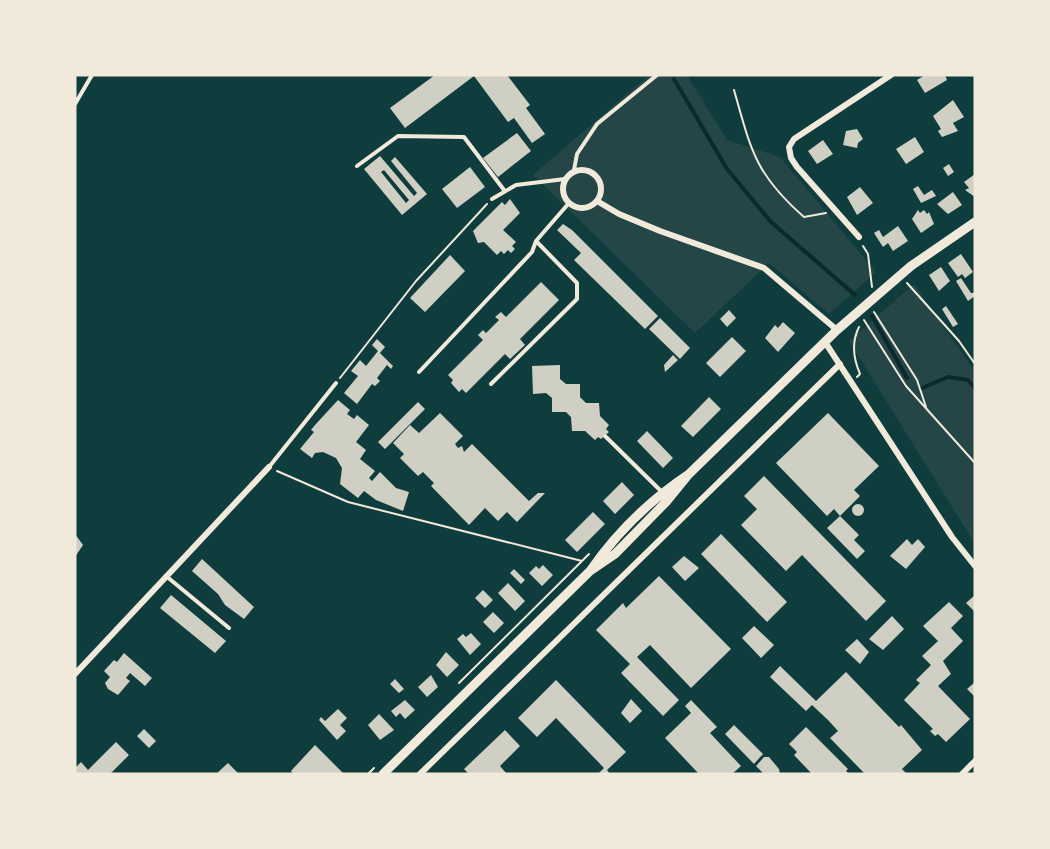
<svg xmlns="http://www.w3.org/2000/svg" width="1050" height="849" font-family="'Golos Text',sans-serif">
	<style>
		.green { fill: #244646 }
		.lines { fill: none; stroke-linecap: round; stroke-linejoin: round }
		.stream { stroke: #0a2a2b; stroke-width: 4 }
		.building { fill: #cfcfc3; fill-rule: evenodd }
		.path { stroke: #f1e9da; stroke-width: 2 }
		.service { stroke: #f1e9da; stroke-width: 4 }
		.minor { stroke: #f1e9da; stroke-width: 6 }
		.tertiary { stroke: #f1e9da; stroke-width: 9 }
	</style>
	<rect width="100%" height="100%" fill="#0f3d3e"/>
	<path class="green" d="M649,75H687L727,140L780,157L876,272L829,314L769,263L695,333L533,175Z
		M914,284L975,372V544L849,341Z"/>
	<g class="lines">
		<path class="stream" d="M674,79L727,169L771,222L855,295
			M872,316L907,378
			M922,388L948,377L968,380L975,388"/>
	</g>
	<path class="building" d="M435,75H507L530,105L526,108L545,134L532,143L514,118L508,122L474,76L405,128L390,108Z
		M925,75H945L947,80L925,93L917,80Z
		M953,100L964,117L953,123L958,131L942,137L938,131L941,129L933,116Z
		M857,129L863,139L858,143L857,148L843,145L846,131Z
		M517,133L531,151L498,177L483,158Z
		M915,137L924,152L906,164L896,149Z
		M823,140L833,154L817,164L808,151Z
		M380,156L414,196L417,193L391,161L395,157L427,194L402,215L364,169ZM384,170L409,200L406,203L381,172Z
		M949,164L954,172L948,176L943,168Z
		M470,167L485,187L457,208L442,189Z
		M975,174V197L965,190L969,188L964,182Z
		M918,186L924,195L932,190L936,196L921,203L913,189Z
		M860,187L873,203L857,215L847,197Z
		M953,192L962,205L948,214L937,204Z
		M510,199L520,213L503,230L516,242L512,246L515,249L511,253L508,250L504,254L501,251L497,255L484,242L478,243L473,231L502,202L505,205Z
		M918,210L920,213L924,210L927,214L929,212L934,224L921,233L912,219Z
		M563,224L572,230L658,316L645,329L574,260L581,253L557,230Z
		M898,226L908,241L893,251L888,243L883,247L874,233L879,230L883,237Z
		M961,254L973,272L965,278L962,274L958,277L948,263Z
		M450,255L465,271L425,312L410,298Z
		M941,267L950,281L939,291L929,275Z
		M961,278L971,293H975V296L968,301L956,281Z
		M541,282L559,300L520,339L525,345L510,359L505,354L466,393L462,389L459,392L451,383L453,380L448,375L483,340L478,335L483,330L486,333L499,320L495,317L501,312L506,317Z
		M946,306L958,324L953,327L942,309Z
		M729,310L736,318L727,327L720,319Z
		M660,318L690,348L680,359L649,329Z
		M783,322L795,333L778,352L765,338L775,325L778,328Z
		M732,337L746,351L720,377L706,363Z
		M377,339L385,347L380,353L393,366L391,369L387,365L377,378L380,381L375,386L372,384L357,404L344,393L358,376L351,371L360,360L366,366L378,351L372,345Z
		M673,355L678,360L665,372L664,365Z
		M560,365V379L566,384H580V397L586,403H599L600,416L609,425L606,429L609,432L601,439L598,437L595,440L585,431H572L571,417L566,412H552V398L546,393L533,394L532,366Z
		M709,397L721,409L693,437L681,426Z
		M338,400L350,410L347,414L354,419L357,415L369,425L356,442L366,450L360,459L375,471L369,478L372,481L380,472L396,488L409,492L403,511L376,500L364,491L358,498L340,484L342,468L336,458L323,452L315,453L312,458L300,449L314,432L311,430L315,425Z
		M418,402L425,409L385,449L378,442Z
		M440,413L463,436L455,444L458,448L462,446L464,452L472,444L529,501L538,493H545L517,522L507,512L498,521L485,508L469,525L431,486L434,483L423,472L418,476L400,458L404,454L393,443L410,425L419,433Z
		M828,413L879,466L854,490L860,496L840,516L834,509L827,516L776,463Z
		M647,431L673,458L663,468L637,441Z
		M764,476L886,601L866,621L802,555L786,571L741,525L757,509L744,496Z
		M622,482L634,495L615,514L603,501Z
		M852 510a6 6 0 1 1 12 0a6 6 0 1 1-12 0Z
		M593,512L605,524L577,552L565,540Z
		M840,516L859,535L854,540L865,551L857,559L827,528Z
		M75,534L83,545L75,557Z
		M721,534L787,602L767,622L701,554Z
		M907,539L912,545L918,539L925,547L906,569L890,556Z
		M684,556L699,568L685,581L672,567Z
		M202,559L254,607L244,619L225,605L218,594L192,571Z
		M543,565L553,575L542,586L529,573L536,566L539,569Z
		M514,569L525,580L521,584L510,573Z
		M659,576L731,649L691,688L650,645L637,657L679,700L663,716L621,673L630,664L596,630L623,603L626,608Z
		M508,583L525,601L515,611L498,593Z
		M483,590L493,600L485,608L475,598Z
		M171,595L226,641L215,653L160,608Z
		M975,595V612L966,603Z
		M949,602L963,616L951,628L963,641L943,661L951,674L938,686L970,719L946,742L938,734L935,736L930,731L933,729L904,700L920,683L916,680L931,665L922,656L938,641L923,626Z
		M493,612L504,623L494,633L483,622Z
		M892,616L904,629L883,650L869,639Z
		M754,626L774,645L761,658L742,638Z
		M471,633L481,644L470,655L457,639L463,634L466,637Z
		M857,639L869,652L860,664L845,650Z
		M446,652L459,665L447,677L436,665Z
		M124,653L152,678L145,686L130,673L126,678L130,681L118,695L108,689L105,683L110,677L104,671L114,660L117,662Z
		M780,666L816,701L846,672L899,727L901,725L922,750L902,769L907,774H865L830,738L838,731L828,720L812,705L806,711L770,677Z
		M431,675L438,687L427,697L418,687Z
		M395,679L404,689L399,693L390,684Z
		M556,680L626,752L607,770L610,774H598L604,768L556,718L537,737L518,718Z
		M975,682V697L967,689Z
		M631,699L642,711L630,723L621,713Z
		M405,700L415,710L405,719L400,713L396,717L391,711Z
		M691,700L717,727L710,733L741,766L732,774H699L665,738L691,713L685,706Z
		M338,709L347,718L340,725L346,731L337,740L319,720L321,717L325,721Z
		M379,714L394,730L380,740L368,725Z
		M734,725L763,754L754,764L725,734Z
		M806,727L848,769L846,771L849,774H812L794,755L797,752L789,744Z
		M144,729L156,741L149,748L137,736Z
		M505,730L520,746L500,766L507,774H469L464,769Z
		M116,742L129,755L110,774H75V768L81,762L88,770Z
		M315,745L344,774H293L291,771Z
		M764,757H769L779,769L780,774H764L756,766Z
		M228,763L239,774H216Z"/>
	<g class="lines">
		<path class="path" d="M734,90C751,150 755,174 804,217L826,213
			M863,246L868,254L872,287
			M907,283L959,341L975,364
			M874,312L917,380L926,407
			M864,320L906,386L975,463
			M857,377L860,374C853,358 851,343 859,327
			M340,378L416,281L487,204
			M277,471L348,502L582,561
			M459,683L589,554
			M368,774L374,768"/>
		<path class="service" d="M75,104L92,75
			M357,166L398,136L464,137L504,190
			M574,170L577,154L597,124L657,75
			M492,199L516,185L565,179
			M419,372L532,252L536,241L569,203
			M491,384L577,299V283L536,241
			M605,436L662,492
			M269,467L336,383
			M166,576L229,628"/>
		<path class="minor" d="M563 189a19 19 0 1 1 38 0a19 19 0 1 1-38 0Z
			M597,201L619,214L660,231L764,268L837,330
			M859,237L797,167L791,158L789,147L794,139L891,75
			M825,342L952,537L975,566
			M75,674L269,467
			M420,774L840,364
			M962,774L975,761"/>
		<path class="tertiary" d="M689,474C650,500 617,532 590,571L615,554L667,501L689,474L837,330L911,266L975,222
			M383,774L590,571"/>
	</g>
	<rect width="1050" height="849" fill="none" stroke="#f1e9da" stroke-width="153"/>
</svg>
